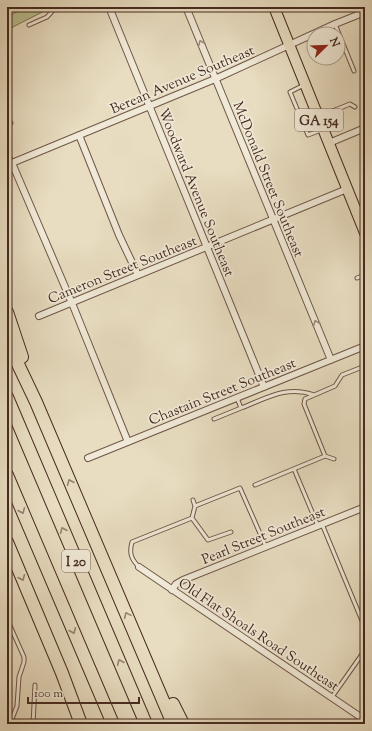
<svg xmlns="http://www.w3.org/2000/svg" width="372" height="731" font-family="'Sorts Mill Goudy',serif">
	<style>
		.green { fill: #babf90; stroke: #807458 }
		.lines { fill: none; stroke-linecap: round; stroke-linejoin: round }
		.lane-casing { stroke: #6e5748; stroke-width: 5 }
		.street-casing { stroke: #6e5748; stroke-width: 8 }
		.secondary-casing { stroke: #452a1f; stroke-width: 11 }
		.primary-casing { stroke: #452a1f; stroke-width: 12 }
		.highway-casing { stroke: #452a1f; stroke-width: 14 }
		.lane { stroke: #f0e9d7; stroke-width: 3 }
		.street { stroke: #f0e9d7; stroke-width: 6 }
		.secondary { stroke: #f0e9d7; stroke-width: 9 }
		.primary { stroke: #e8ddc1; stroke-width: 10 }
		.highway { stroke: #e8ddc1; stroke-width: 12 }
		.oneway { stroke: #9a8a7b }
		.oneway2 { stroke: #968470 }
		.labels { text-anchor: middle; stroke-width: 3.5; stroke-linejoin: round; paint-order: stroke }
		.shield { fill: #f0e9d7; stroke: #786356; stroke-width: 1 }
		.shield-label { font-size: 13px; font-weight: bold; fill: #452a1f }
		.street-label { font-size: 14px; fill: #452a1f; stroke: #f0e9d7 }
	</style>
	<rect width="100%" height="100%" fill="#e8ddc1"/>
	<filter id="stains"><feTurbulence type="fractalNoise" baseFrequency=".005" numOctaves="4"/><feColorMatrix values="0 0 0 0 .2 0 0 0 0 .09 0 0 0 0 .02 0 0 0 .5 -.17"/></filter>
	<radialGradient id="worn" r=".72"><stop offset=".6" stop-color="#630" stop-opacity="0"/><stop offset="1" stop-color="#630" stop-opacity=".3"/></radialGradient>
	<path class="green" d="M29,7H52L7,30V16Z"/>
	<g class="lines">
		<g class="lane-casing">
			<path id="lane" d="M335,24L354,71
				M29,25L47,17L56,7
				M304,85L290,92L308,135L321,130
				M320,116L350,104L355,107
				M7,125L11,123
				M7,150L12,163
				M357,278L365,275
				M237,398L241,408C267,398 287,385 314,395
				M214,419L241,408
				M325,456L304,404L305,399L335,386L342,375L365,366
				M294,469L318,526
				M255,485L325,456L334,459
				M193,500L195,506
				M192,518L195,506L240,488L266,547
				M322,524L365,628
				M139,567C131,559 129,553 132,542L192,518L208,540L231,532
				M7,619L24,657V662L19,677L17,706L10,724
				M332,697L365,650
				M33,724L35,685"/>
		</g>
		<g class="street-casing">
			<path id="street" d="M109,7L264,387
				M186,7L331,360
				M79,135L119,235L138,275
				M329,143L365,128
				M12,163L74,308L128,442
				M7,165L215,79L335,24L365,12
				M39,316L347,189
				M88,458L365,346
				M139,567L365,720
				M172,590L176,584L183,580L365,507"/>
		</g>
		<g class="secondary-casing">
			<path id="secondary" d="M7,8L8,7"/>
		</g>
		<g class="primary-casing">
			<path id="primary" d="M274,7L365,233"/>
		</g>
		<g class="highway-casing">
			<path id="highway" d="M7,312L22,357
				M7,341L36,402L173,724
				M7,397L146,724
				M7,475L113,724
				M7,542L62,673L81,724
				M173,704L183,724"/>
		</g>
		<use href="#lane" class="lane"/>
		<use href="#street" class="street"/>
		<use href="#secondary" class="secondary"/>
		<use href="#primary" class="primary"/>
		<use href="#highway" class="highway"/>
	</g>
	<defs><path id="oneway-chevron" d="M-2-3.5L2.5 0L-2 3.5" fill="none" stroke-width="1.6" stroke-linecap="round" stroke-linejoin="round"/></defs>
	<g class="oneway">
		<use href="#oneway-chevron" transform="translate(201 43) rotate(-112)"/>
		<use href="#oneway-chevron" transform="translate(316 323) rotate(-112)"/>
	</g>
	<g class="oneway2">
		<use href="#oneway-chevron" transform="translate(70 482) rotate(-113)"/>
		<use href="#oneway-chevron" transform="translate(22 511) rotate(67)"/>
		<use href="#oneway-chevron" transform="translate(63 530) rotate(-113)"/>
		<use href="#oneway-chevron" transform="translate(22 578) rotate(67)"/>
		<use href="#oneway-chevron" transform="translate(127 615) rotate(-114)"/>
		<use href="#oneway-chevron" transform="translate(73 631) rotate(67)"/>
		<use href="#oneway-chevron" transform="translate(120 662) rotate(-113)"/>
	</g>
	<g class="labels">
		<g class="shield">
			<rect x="295" y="109" width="48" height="22" rx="3"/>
			<rect x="62" y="550" width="28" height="22" rx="3"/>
		</g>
		<g class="shield-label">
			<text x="319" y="125">GA 154</text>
			<text x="76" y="566">I 20</text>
		</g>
		<g class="street-label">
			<text transform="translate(182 79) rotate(-23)" y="5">Berean Avenue Southeast</text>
			<text transform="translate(269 179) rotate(68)" y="5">McDonald Street Southeast</text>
			<text transform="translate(197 192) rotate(68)" y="5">Woodward Avenue Southeast</text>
			<text transform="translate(122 269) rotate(-22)" y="5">Cameron Street Southeast</text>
			<text transform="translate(222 391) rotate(-22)" y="5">Chastain Street Southeast</text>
			<text transform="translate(263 535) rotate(-22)" y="5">Pearl Street Southeast</text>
			<text transform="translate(259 634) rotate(34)" y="5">Old Flat Shoals Road Southeast</text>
		</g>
	</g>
	<rect width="372" height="731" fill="none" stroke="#e8ddc1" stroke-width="24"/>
	<rect x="8" y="8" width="356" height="715" fill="none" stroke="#452a1f" stroke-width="2"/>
	<rect x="12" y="12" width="348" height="707" fill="none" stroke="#452a1f"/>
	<g transform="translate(326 46) rotate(67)"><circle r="19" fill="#f0e9d7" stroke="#ac9d8d"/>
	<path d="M0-3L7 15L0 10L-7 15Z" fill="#8f2418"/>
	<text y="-6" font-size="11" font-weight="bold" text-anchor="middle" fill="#452a1f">N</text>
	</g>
	<path d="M28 697v6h111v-6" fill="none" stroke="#452a1f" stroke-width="2"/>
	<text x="34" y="697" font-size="12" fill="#452a1f" stroke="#f0e9d7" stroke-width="3" paint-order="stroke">100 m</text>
	<rect width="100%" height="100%" filter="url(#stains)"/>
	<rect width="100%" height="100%" fill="url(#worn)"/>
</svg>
